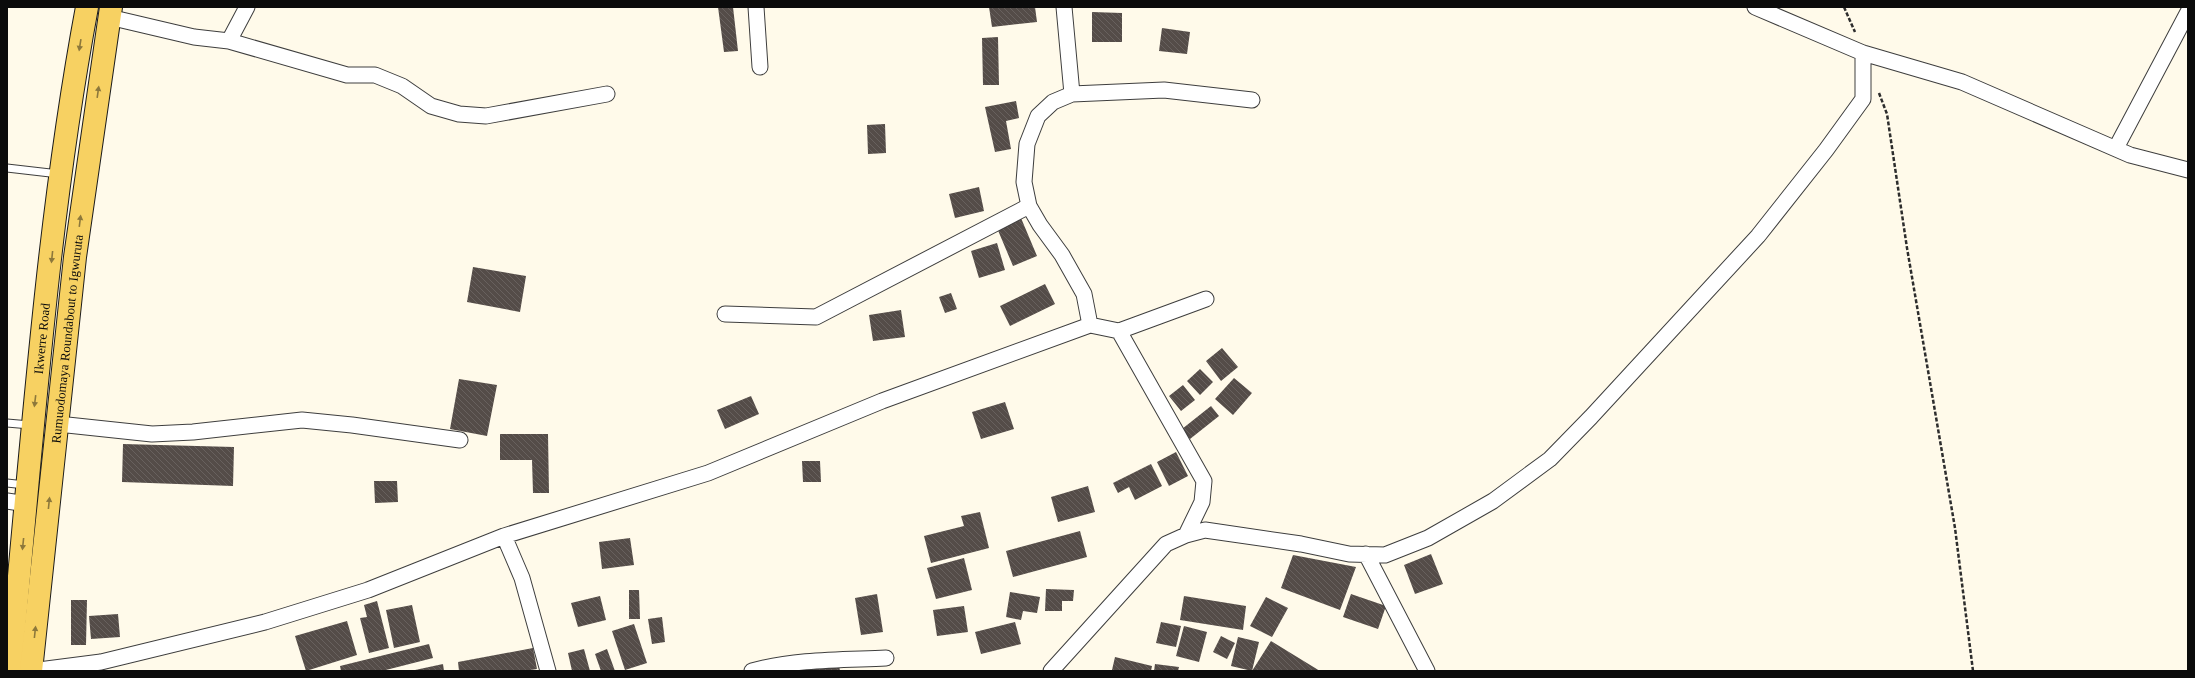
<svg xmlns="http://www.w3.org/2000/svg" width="2195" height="678" font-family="'Times New Roman',serif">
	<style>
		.building { fill: url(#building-back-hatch) }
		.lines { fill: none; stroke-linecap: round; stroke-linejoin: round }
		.lane-casing { stroke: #3e3e3e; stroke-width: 9 }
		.street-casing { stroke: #3e3e3e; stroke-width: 17 }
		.primary-casing { stroke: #1c1c1c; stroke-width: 24 }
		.path { stroke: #2d2d2d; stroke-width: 2.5; stroke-dasharray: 4 2; stroke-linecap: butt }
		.lane { stroke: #fff; stroke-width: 7 }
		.street { stroke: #fff; stroke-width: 15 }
		.primary { stroke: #f7d162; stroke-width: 22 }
		.oneway { fill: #8d783b }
		.labels { text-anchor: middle; stroke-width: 4; stroke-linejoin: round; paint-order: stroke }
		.street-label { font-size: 13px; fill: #0b0b0b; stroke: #fff }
	</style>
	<defs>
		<pattern id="building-back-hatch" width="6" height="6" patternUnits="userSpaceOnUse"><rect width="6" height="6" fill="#544c48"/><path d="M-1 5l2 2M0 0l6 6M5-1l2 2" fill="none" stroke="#68615e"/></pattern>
	</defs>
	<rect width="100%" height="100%" fill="#fffaea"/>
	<path class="building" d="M718,7H733L738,51L724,52Z
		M989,7H1035L1037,22L992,27Z
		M1092,12L1122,13V42H1092Z
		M1162,28L1190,32L1187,54L1159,51Z
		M998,37L999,85H983L982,38Z
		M1016,101L1019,118L1006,121L1011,149L995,152L985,107Z
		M885,124L886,153L868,154L867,125Z
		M979,187L984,211L955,218L949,194Z
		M1021,218L1037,256L1013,266L997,228Z
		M997,243L1005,270L979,278L971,251Z
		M473,267L526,276L520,312L467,302Z
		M1045,284L1055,304L1010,326L1000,306Z
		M951,293L957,309L945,313L939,297Z
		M901,310L905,337L873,341L869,315Z
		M1222,348L1238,367L1221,381L1206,361Z
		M1200,369L1213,382L1200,395L1187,381Z
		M1234,378L1252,393L1233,415L1215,399Z
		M459,379L497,385L487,436L450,429Z
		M1183,385L1195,400L1181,411L1169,396Z
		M751,396L759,414L725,429L717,410Z
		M1005,402L1014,429L981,439L972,412Z
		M1211,406L1219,416L1190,439L1182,429Z
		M500,434H548L549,493H533L532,460H500Z
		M123,444L234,447L233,486L122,482Z
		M1176,452L1188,476L1169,486L1157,462Z
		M802,461H820L821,482H803Z
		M1151,464L1162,486L1135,500L1129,487L1118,493L1113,483Z
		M374,481H397L398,502L375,503Z
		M1088,486L1095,512L1058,522L1051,497Z
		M980,512L989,548L931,563L924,536L964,526L961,516Z
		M1080,531L1087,557L1013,577L1006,551Z
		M630,538L634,565L602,569L599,542Z
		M1431,554L1443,584L1415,594L1404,565Z
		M1293,555L1356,567L1340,610L1281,588Z
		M964,558L972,590L936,599L927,568Z
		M1046,589L1074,590L1073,601H1062V611H1045Z
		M629,590H639L640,619H629Z
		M1010,592L1040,597L1037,613L1023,611L1021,620L1006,617Z
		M877,594L883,632L861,635L855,598Z
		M1351,594L1386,606L1378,629L1343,617Z
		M600,596L606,620L578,627L571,603Z
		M1184,596L1246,606L1243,630L1180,620Z
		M1266,597L1288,608L1272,637L1250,626Z
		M71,600H87L86,645H71Z
		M377,601L389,648L369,653L360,618L367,617L364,605Z
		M412,605L420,642L394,648L386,610Z
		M964,606L968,632L937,636L933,610Z
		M118,614L120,637L91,639L89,616Z
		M662,617L665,642L652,644L648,619Z
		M347,621L357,655L306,671L295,636Z
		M1015,622L1021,644L981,654L975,632Z
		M1161,622L1181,626L1176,647L1156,643Z
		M634,624L647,663L625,670L612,631Z
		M1184,626L1207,632L1199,662L1176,656Z
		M1221,636L1235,643L1227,659L1213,652Z
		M1238,637L1259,642L1252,671L1231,666Z
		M1271,641L1320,671H1252Z
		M429,644L433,658L382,671H341L340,666Z
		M533,648L537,669L524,671H459L458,662Z
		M584,649L590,671H572L568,653Z
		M607,649L615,671H601L595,654Z
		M1115,657L1152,666L1151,671L1112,670Z
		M443,664L444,671H415V670Z
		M1155,664L1179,667L1178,671H1154Z
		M804,665H839L840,671H804Z"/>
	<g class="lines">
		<g class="lane-casing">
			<path id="lane" d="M7,168L59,174
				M7,423L30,425
				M7,483L25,485"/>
		</g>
		<g class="street-casing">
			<path id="street" d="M756,7L760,67
				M1064,7L1072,94
				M1755,7L1863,53L1962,82L2130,155L2188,170
				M109,17L194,37L229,41L347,75H375L402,86L431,106L459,114L486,116L607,94
				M229,41L247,7
				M2116,148L2188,12
				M725,314L816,317L1029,206
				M1090,325L1084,294L1062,255L1040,225L1029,206L1024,182L1027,144L1038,116L1053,102L1072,94L1164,90L1252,100
				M1119,331L1204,481L1202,502L1186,535
				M58,424L152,434L193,432L302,420L352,425L460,440
				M7,501L27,504
				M504,536L522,578L548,671
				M1366,554L1427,671
				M31,671L101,662L265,622L368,590L504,536L708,473L882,401L1090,325L1119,331L1206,299
				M752,671C795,659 842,660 886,658
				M1051,671L1166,544L1186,535L1205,530L1301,544L1349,554L1385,555L1428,538L1493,501L1550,459L1591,417L1758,236L1826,150L1863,99V53"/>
		</g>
		<g class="primary-casing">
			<g id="primary">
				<path id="s1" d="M10,671C32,450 46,226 87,7"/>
				<path id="s2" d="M31,671L75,257L111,7"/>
			</g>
		</g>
		<path class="path" d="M1844,7L1855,32
			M1879,93L1887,114L1907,248L1955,528L1973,671"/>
		<use href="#lane" class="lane"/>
		<use href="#street" class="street"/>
		<use href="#primary" class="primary"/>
	</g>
	<defs><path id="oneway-solid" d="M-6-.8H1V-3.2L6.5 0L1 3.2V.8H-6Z"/></defs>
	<g class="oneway">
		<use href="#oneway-solid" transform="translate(80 45) rotate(99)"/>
		<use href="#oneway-solid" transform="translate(98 92) rotate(-82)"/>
		<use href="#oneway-solid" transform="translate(80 221) rotate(-83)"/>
		<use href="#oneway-solid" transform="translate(52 257) rotate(96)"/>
		<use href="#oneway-solid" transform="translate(35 401) rotate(97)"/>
		<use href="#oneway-solid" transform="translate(49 503) rotate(-84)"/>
		<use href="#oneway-solid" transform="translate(23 544) rotate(96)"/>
		<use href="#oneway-solid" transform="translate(35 632) rotate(-84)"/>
	</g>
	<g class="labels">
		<g class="street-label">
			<text dy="5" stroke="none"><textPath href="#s1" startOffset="334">Ikwerre Road</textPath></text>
			<text dy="5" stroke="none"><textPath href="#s2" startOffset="334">Rumuodomaya Roundabout to Igwuruta</textPath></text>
		</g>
	</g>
	<rect width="2195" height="678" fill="none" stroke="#0b0b0b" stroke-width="16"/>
</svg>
